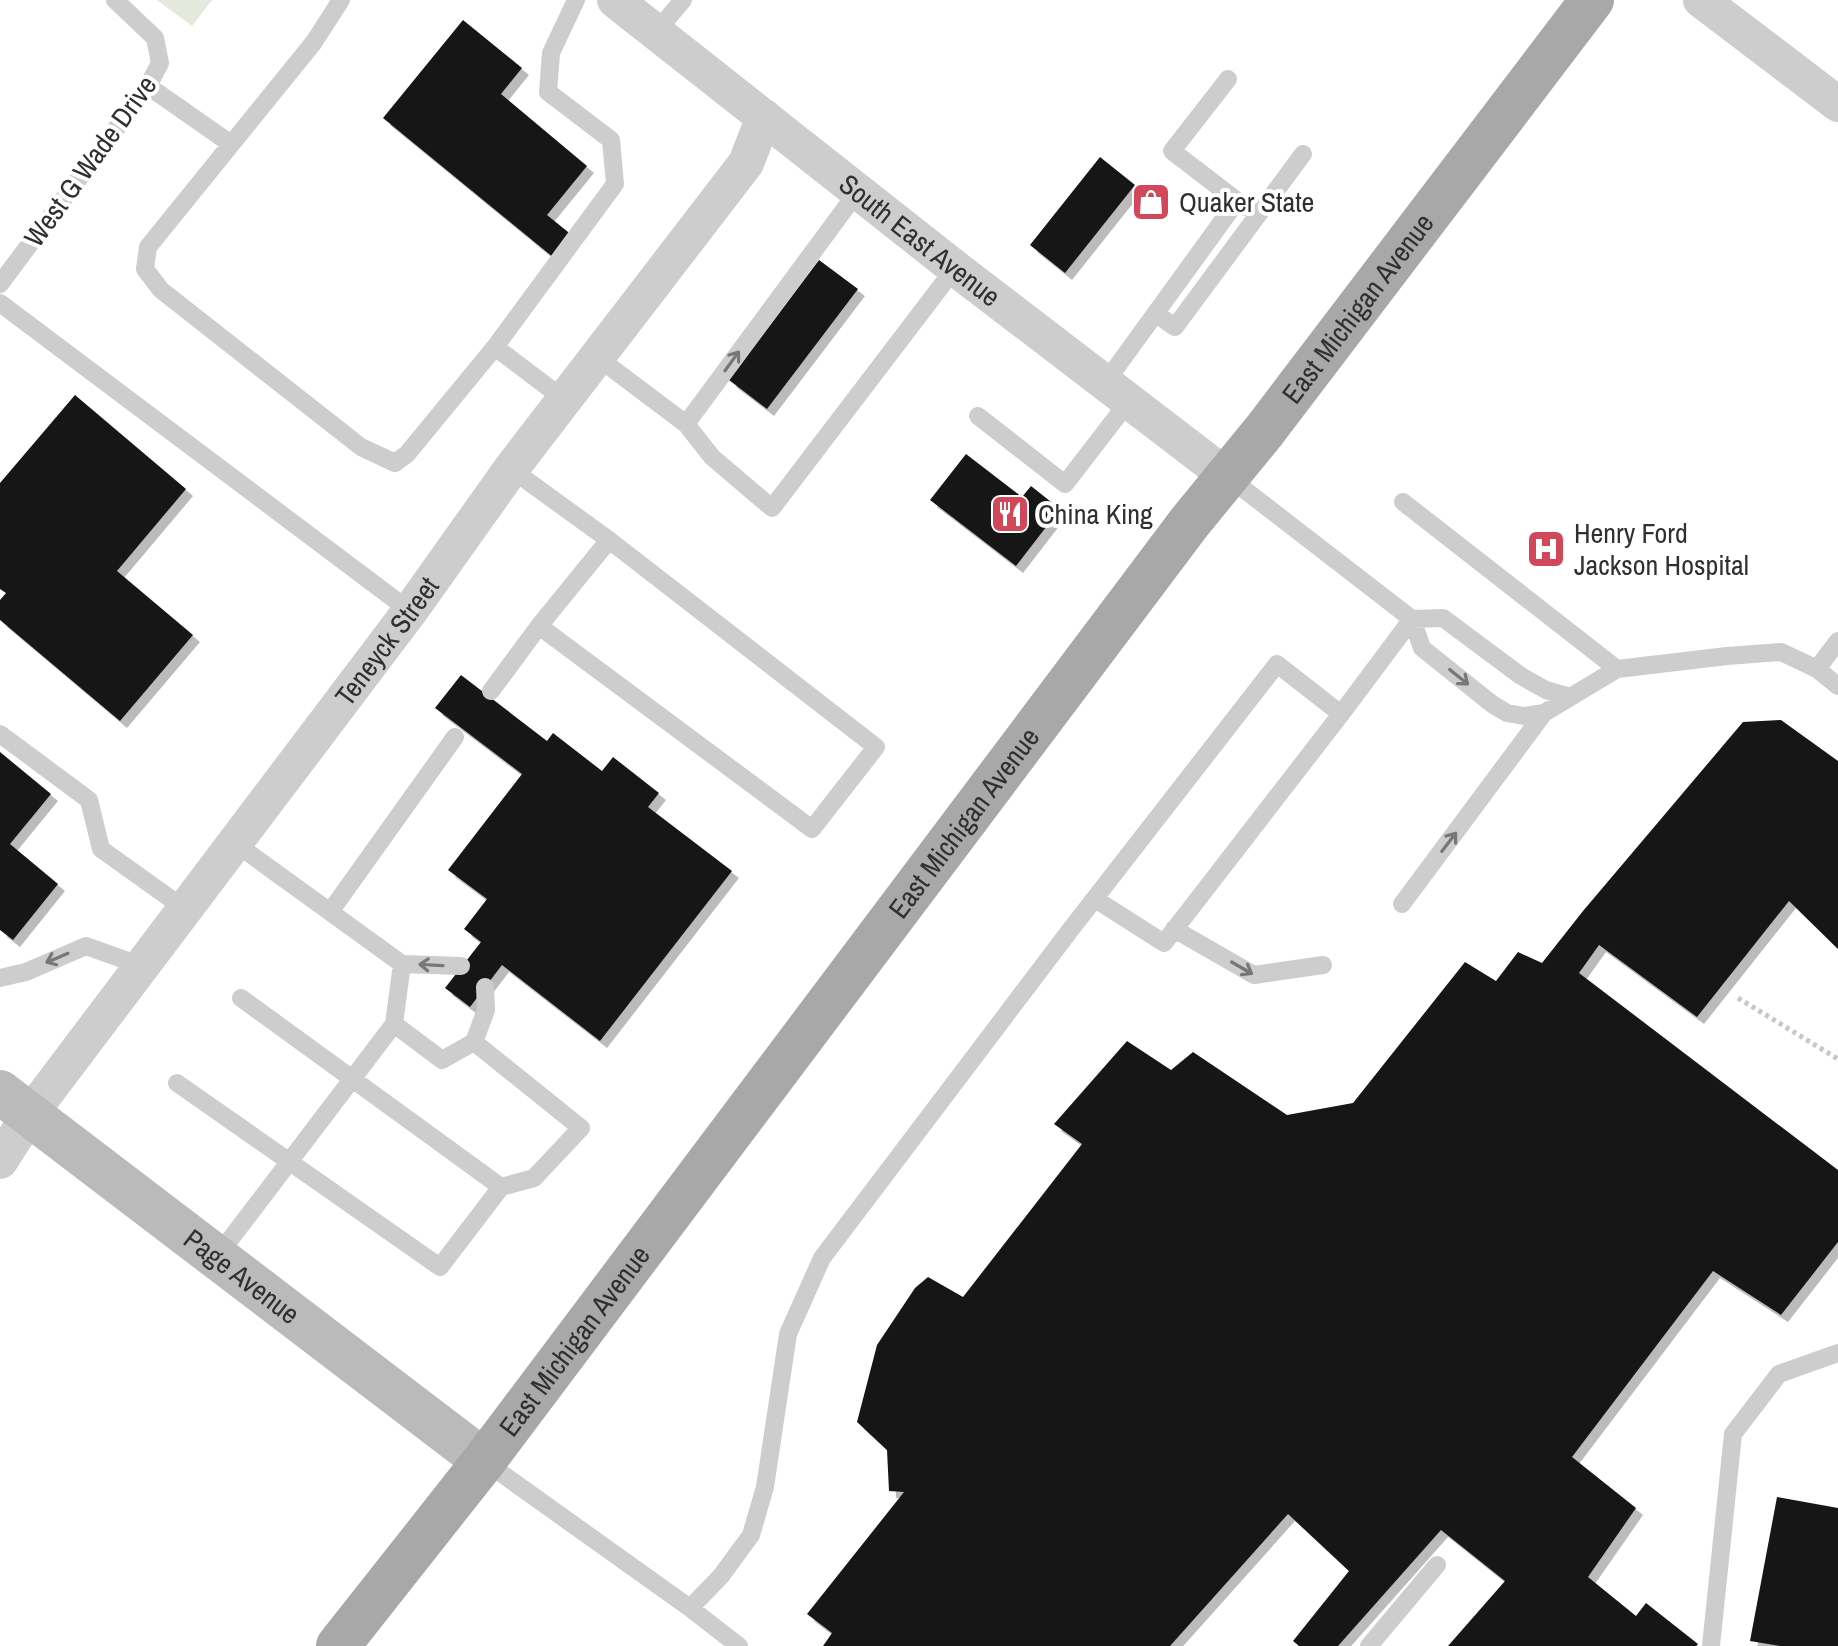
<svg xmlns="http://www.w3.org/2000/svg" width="1838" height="1646" font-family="'Archivo Narrow',sans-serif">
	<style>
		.green { fill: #e4e8dd }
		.building { fill: #171717; filter: url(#shadow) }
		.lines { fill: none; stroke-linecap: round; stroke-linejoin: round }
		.path { stroke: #c7c7c7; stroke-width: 5; stroke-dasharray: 4 4; stroke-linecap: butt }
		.lane { stroke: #cdcdcd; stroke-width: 18 }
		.street { stroke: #cdcdcd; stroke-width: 36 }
		.secondary { stroke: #bababa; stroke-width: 44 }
		.primary { stroke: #a8a8a8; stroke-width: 44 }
		.oneway { stroke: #777 }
		.labels { text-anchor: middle; stroke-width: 8; stroke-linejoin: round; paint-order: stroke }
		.street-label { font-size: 28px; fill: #303030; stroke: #fff }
		.poi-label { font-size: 28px; fill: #303030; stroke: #fff; text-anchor: start }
	</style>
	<defs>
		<filter id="shadow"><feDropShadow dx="7" dy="7" stdDeviation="0" flood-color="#0004"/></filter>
	</defs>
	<rect width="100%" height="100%" fill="#fff"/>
	<path class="green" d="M157,0H212L192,26Z"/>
	<path class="building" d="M463,20L522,68L501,94L587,166L547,215L573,236L554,258L383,118Z
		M1100,157L1135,185L1065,273L1030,245Z
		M819,260L858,289L767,409L729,380Z
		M75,395L186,489L117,571L193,635L120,721L0,620V600L6,593L0,589V483Z
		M966,454L1022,497L1031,486L1060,509L1016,566L930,500Z
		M461,675L547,741L553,733L602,771L613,757L659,793L648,807L732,871L600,1041L502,965L470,1007L445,988L481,942L464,929L487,899L448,870L522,774L435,708Z
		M1781,720L1838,761V949L1789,901L1697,1017L1599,945L1579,973L1838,1170V1242L1781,1315L1713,1271L1572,1457L1636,1508L1588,1577L1636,1616L1646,1603L1698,1644L1696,1646H1448L1505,1581L1441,1530L1338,1646H1299L1293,1641L1349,1571L1288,1514L1170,1646H823L832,1633L807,1614L904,1492L889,1491L887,1450L857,1422L877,1345L915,1288L928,1277L963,1297L1082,1144L1054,1124L1127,1041L1171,1070L1193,1052L1287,1115L1353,1103L1465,962L1496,981L1518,952L1542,963L1583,911L1743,722Z
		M0,752L51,794L10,844L58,884L13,940L0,930Z
		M1777,1497L1838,1508V1646H1780L1750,1641Z"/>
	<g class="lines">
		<path class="path" d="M1738,998L1838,1059"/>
		<path class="lane" d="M341,0L314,42L148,247L145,269L161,290L361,447L395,463L407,454L495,347
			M656,32L683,0
			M1228,79L1172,151L1245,207
			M148,86L231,144
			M0,284L148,86L160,63L155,38L115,0
			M0,303L410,611
			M1156,314L1175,327L1303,154
			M597,357L686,424L712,457L772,508L955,268
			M1105,383L1237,201
			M565,400L495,347L615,184L611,140L548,92L551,53L576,0
			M978,416L1065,484L1129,401
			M686,424L858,191
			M511,469L609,540L876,747L812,829L539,626L609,540
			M1228,477L1412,619L1422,648L1492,704L1507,713L1524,716L1544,713L1617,669L1727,656L1781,652L1817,669L1838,686
			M1403,502L1617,669
			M1412,619L1443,618L1521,676L1546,690L1570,697
			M1817,669L1838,641
			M491,691L539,626
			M0,734L89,800L101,849L185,909
			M1095,899L1164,943L1341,714
			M1402,904L1544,713
			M330,912L455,737
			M1174,929L1254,975L1323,965
			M402,964L461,966
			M0,978L26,972L86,946L142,966
			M394,1024L442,1060L474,1042L581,1128L534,1178L501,1187
			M474,1042L486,1010L485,987
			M177,1083L440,1267L501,1187L241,998
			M216,1258L394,1024L402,964L235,843
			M484,1461L690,1608L739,1646
			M690,1608L721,1576L751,1535L765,1487L788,1334L822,1258L1071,929L1277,664L1341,714L1412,619
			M1369,1646L1437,1565
			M1711,1646L1733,1434L1779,1374L1838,1353"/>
		<g class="street">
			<path id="s1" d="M615,0L955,268L1228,477"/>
			<path d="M1701,0L1838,104"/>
			<path id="s2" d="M0,1161L30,1114L410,611L511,469L746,163L764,117"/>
		</g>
		<path class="secondary" id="s3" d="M0,1092L484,1461"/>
		<path class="primary" id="s4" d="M338,1646L484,1461L1189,523L1265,430L1592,0"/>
	</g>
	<defs><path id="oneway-shaft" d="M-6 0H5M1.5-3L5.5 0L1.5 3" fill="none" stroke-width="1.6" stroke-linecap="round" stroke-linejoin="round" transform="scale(2)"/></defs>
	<g class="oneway">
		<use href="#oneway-shaft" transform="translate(732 361) rotate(-54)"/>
		<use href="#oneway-shaft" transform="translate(1459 677) rotate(39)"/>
		<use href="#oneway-shaft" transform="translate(1449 842) rotate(-53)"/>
		<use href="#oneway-shaft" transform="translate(57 958) rotate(157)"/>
		<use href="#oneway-shaft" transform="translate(431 965) rotate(-177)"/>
		<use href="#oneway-shaft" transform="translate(1242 968) rotate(30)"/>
	</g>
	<defs>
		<g id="shop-square" transform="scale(2)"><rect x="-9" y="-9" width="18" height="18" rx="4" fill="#d1485b" stroke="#fff"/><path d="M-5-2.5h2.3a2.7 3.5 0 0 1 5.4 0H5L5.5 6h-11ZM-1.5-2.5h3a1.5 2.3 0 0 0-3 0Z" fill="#fff"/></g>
		<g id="restaurant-square" transform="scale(2)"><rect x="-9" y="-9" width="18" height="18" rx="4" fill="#d1485b" stroke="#fff"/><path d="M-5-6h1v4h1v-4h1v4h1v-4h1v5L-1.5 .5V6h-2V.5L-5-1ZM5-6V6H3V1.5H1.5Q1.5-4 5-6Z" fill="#fff"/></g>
		<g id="hospital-square" transform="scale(2)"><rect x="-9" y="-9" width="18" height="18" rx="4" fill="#d1485b" stroke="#fff"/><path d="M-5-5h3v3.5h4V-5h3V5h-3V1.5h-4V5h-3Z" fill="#fff"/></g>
	</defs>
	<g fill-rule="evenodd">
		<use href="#shop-square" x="1151" y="202"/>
		<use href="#restaurant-square" x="1010" y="514"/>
		<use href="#hospital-square" x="1546" y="549"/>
	</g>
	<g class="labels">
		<g class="street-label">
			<text transform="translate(90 161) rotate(-54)" y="10">West G Wade Drive</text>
			<text dy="10" stroke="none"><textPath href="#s1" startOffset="388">South East Avenue</textPath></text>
			<text dy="10" stroke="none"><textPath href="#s4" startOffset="1682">East Michigan Avenue</textPath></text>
			<text dy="10" stroke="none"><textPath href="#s2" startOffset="648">Teneyck Street</textPath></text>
			<text dy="10" stroke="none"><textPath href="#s4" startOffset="1034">East Michigan Avenue</textPath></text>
			<text dy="10" stroke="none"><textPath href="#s3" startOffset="304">Page Avenue</textPath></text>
			<text dy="10" stroke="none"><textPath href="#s4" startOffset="386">East Michigan Avenue</textPath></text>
		</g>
		<g class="poi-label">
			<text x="1179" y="212">Quaker State</text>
			<text x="1038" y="524">China King</text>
			<text x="1574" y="543">Henry Ford<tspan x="1574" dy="32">Jackson Hospital</tspan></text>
		</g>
	</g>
</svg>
